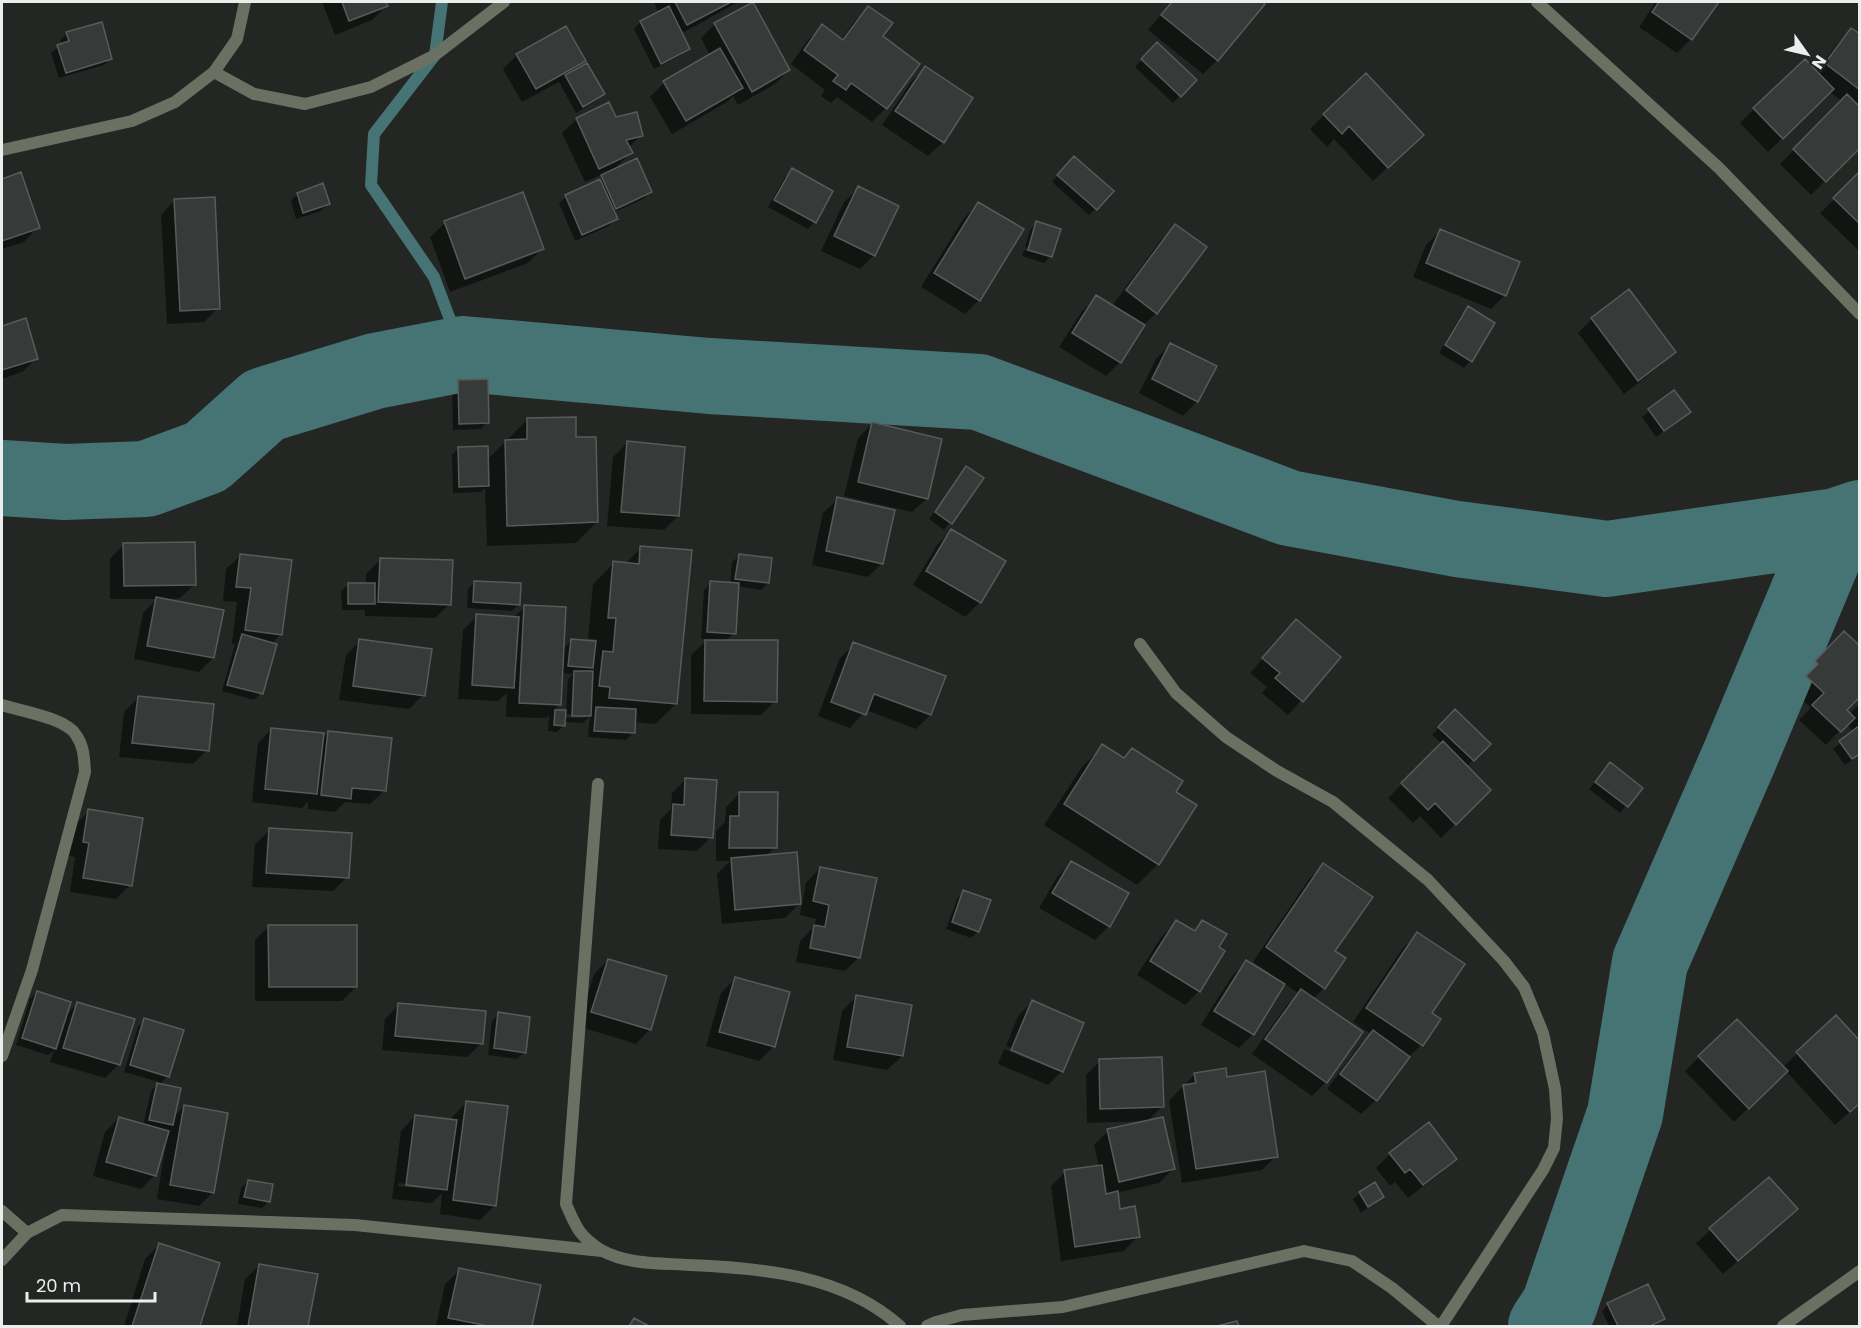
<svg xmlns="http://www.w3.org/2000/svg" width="1861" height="1328" font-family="Poppins,sans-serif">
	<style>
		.shadow { fill: #0007; fill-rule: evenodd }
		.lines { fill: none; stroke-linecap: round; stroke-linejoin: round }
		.stream { stroke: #467374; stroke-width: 12 }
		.river { stroke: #467374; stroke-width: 76 }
		.building { fill: #363b39; stroke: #575c5a; stroke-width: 1.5 }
		.street { stroke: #6a7062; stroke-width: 12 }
	</style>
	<rect width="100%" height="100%" fill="#232623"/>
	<path class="shadow" d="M322,2H384L386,6L372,20L335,35Z
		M654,2H738L681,34L688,49L681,55L654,69L634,29L641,22L659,13Z
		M1172,2H1260L1263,4L1217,60L1203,74L1148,30Z
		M1656,2H1717L1691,39L1677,53L1639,27Z
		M868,7L881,37L886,108L872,122L837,97L831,103L821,96L825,90L791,64L808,40L822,26L841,40L854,22Z
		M715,24L789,70L775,84L738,105L733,96L727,102L672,134L650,97L664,83L710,55L701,38Z
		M565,28L584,61L574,71L603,94L596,101L576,113L559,82L522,102L503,69L517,55Z
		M1851,30L1860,36V146L1811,195L1780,164L1842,101L1830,92L1768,152L1740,123L1754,109L1816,72L1837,44Z
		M67,34L110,59L104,65L59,78L51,53L62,45L60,40Z
		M1157,44L1195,80L1173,103L1135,67Z
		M925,68L943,142L928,156L882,125L911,82Z
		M1324,115L1407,149L1373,181L1334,139L1327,147L1310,129Z
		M577,119L641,135L628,148L631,153L613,170L650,192L643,199L613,213L616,219L609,226L575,241L559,203L566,197L595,183L605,173L585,182L562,133Z
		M1068,165L1096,208L1089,215L1052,182Z
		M792,170L831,192L814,222L808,229L768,207L785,177Z
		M20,174L38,227L24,242L2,249V180Z
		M1860,174V252L1820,213Z
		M859,188L874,255L860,269L821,251L844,202Z
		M297,194L328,204L321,211L296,219L291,201Z
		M522,194L542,249L528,263L450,292L430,237L445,223Z
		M175,200L218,308L204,322L167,324L161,215Z
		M978,204L979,300L965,314L921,287L964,218Z
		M1037,223L1051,256L1044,263L1022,256L1024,250L1049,257V254L1025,247L1030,230Z
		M1175,226L1156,313L1142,327L1120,362L1106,376L1059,347L1082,311L1097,297L1112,306L1161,240Z
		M1440,231L1505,295L1491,309L1413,277L1426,245Z
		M1468,308L1493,323L1470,361L1464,368L1439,353L1461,315Z
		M1592,319L1674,352L1660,366L1624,394L1578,333Z
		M25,320L37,358L22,372L2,379V327Z
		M1170,345L1215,367L1197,401L1183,416L1139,393L1156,359Z
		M459,382L487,422L481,429L453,430L452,389Z
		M1674,392L1682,418L1656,437L1642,417Z
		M528,419L575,438L597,522L576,543L487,546L485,488L481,492L453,493L452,455L459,448L487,460Z
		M872,424L927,498L912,512L844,496L858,438Z
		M627,443L678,516L664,530L607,526L613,457Z
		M966,468L982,478L944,530L929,519Z
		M838,499L882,563L868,577L812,565L823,513Z
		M951,531L1004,562L979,603L965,617L913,585L937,545Z
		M124,544L195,584L180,598L164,600L213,658L199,672L134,659L143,613L157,599H110V559Z
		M641,548L676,704L655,724L634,722L633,733L626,740L588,737L590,716L583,723L564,722V725L557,732L548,731L549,715L546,718L506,717L507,693L498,701L458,699L463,630L477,616L513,618L525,607L563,649L571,641L596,642V639L588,638L593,584L614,563L625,564ZM561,673L573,674L568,679L566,712L553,711L560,704ZM564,714L585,715V718L564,717Z
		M241,555L281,634L271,644L261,693L254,700L222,691L235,644H232L237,602L223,601L226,569Z
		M739,556L768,583L761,590L737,586L734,633L726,641L775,701L761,715L691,714V655L708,639H701L704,590L711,583L730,584L732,562Z
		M380,560L450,604L435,618L365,616V610H342L341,591L348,585H366V574Z
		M475,582L519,604L512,611L467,608L468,589Z
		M1296,621L1339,658L1288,715L1262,693L1267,687L1250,673Z
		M1844,633L1845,711L1849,714L1860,704V754L1845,765L1833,749L1854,732L1846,724L1826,745L1799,720L1811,708L1793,691L1805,679L1802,676Z
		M360,641L423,695L409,709L339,700L346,655Z
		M854,644L930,715L916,729L866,710L850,728L818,716L840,658Z
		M138,698L207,750L193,764L119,757L124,712Z
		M1455,711L1489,744L1466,767L1489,790L1441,838L1420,816L1413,823L1388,798L1442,744L1432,735Z
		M272,729L322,739L328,733L385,790L370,804L345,802L335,812L308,809V801L302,808L252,802L258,743Z
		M1103,746L1122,759L1132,750L1174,792L1158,864L1137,885L1044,825L1082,767Z
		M1610,764L1640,788L1620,813L1589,789Z
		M686,779L711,837L697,851L658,849L660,820L671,809L672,793Z
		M740,793L775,847L766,856L799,904L785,918L722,924L717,874L730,861H716V831L725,822L726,807Z
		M89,811L130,885L116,899L70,892L75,857L69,856L75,825Z
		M270,830L347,877L333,891L252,887L255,844Z
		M1071,863L1109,926L1095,940L1039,908L1057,877Z
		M1324,865L1333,952L1324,988L1313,999L1326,1082L1312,1096L1252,1054L1287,1005L1299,994L1284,983L1253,1034L1239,1048L1201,1025L1232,976L1246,962L1268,975L1269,973L1253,962L1309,879Z
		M820,868L859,957L845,971L796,962L800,941L814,927L816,919L800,915L806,883Z
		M963,892L978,931L971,938L946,929L957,899Z
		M1176,922L1193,932L1203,922L1217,947L1199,991L1185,1005L1137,975L1162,936Z
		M269,926L356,987L342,1001H255V940Z
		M1417,934L1430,1014L1438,1019L1421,1045L1407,1059L1376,1100L1361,1114L1327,1089L1359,1046L1371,1034L1353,1022L1403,948Z
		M608,960L650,1029L636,1044L578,1026L594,974Z
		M735,979L774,1046L759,1061L706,1046L721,993Z
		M37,993L65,1016L77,1004L119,1064L105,1078L50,1062L54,1050L48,1055L16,1045L30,999Z
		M856,997L902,1056L887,1070L833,1060L842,1011Z
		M1032,1002L1062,1071L1048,1085L998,1064L1004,1049L1058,1071V1068L1006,1046L1018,1016Z
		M399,1005L482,1043L467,1057L382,1050L385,1019Z
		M499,1014L524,1052L517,1059L488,1055L492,1021Z
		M1836,1017L1860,1103L1835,1125L1786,1071L1734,1122L1685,1071L1699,1057L1782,1068Z
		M145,1020L168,1076L159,1085L173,1118L184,1106L213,1192L199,1206L157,1199L166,1142L164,1141L155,1175L141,1189L93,1176L105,1132L119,1118L143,1125L151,1091L159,1082L124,1072L138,1027Z
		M1100,1061L1162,1106L1147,1122L1173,1169L1159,1183L1116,1193L1119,1210L1138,1236L1124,1251L1061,1261L1051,1186L1065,1172L1099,1167L1094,1145L1108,1131L1145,1122V1121L1087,1123L1086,1075Z
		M1195,1074L1226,1078L1276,1156L1262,1170L1182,1183L1169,1101Z
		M466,1103L495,1205L480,1220L440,1214L442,1193L432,1203L392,1199L401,1131L415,1116L452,1121V1117ZM398,1183L436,1187V1190L398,1186Z
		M1390,1154L1455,1159L1441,1173L1408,1198L1395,1182L1390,1186L1376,1168Z
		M1769,1179L1782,1223L1723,1274L1696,1243Z
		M248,1181L269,1201L262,1208L238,1204L241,1188Z
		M1360,1193L1382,1197L1361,1213L1353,1199Z
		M159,1245L218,1264L199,1326H124L145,1259Z
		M260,1265L316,1276L307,1326H237L245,1279Z
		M460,1270L539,1287L531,1326H436L445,1284Z
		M1608,1305L1663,1319L1654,1326H1609L1602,1311Z"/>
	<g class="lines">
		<path class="stream" d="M442,2L435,55L374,134L371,185L434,277L463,354"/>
		<path class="river" d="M2,478L65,482L146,479L206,457L264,405L375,371L463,354L709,376L979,392L1289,508L1457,539L1607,559L1836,526L1860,518
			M1546,1326L1559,1306L1625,1114L1650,962L1739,758L1836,526"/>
	</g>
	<path class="building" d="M342,2H386L388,6L349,21Z
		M675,2H731L687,25Z
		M753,2L790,70L752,92L714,23Z
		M1172,2H1263L1265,4L1218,61L1161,15Z
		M1659,2H1719L1692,40L1652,12Z
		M669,6L690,49L661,64L640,21Z
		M868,6L893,23L883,36L920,64L887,109L851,83L846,90L833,81L838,75L804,50L822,24L843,40Z
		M102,22L112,59L66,73L57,45L69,41L66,32Z
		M566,26L586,61L536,89L516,54Z
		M1851,28L1860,34V90L1825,63Z
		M1157,42L1197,80L1181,97L1141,59Z
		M720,48L743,88L686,121L663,81Z
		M1805,59L1834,89L1783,139L1753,108Z
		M587,63L605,94L583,107L565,75Z
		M925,66L973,98L944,143L895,111Z
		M1366,73L1424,135L1388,168L1349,126L1342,134L1323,114Z
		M1847,94L1860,107V148L1826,182L1793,149Z
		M609,102L616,117L637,112L643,136L626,140L633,153L599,169L576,118Z
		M1074,156L1114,191L1097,210L1057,175Z
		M637,158L652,192L616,209L601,175Z
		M792,168L833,191L816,223L774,200Z
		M1860,171V224L1833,198Z
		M21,172L40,228L2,241V179Z
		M600,179L618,219L582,235L565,195Z
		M323,183L330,204L303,213L297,193Z
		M858,186L899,206L875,256L834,236Z
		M523,192L544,249L465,279L444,221Z
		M215,197L220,309L180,311L174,199Z
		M978,202L1024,229L980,301L934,273Z
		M1036,221L1061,229L1052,257L1028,250Z
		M1175,224L1207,247L1157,314L1126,290Z
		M1440,229L1520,262L1506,296L1426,263Z
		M1629,289L1676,352L1638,381L1591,318Z
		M1096,295L1145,325L1121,363L1072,333Z
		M1468,306L1495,323L1472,362L1445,345Z
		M26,318L38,359L2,370V326Z
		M1170,343L1217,366L1198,402L1152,379Z
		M488,379L489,423L459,424L458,380Z
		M1674,390L1691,412L1664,431L1648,409Z
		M576,417V437H596L598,522L507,526L505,440L527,439V418Z
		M872,422L942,439L928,499L858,482Z
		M627,441L685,447L679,516L621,512Z
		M488,446L489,486L459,487L458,447Z
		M966,466L984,478L952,524L935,512Z
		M837,497L895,510L883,564L826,551Z
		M951,529L1006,561L981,603L926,571Z
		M195,542L196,585L124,586L123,543Z
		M640,546L692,550L677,704L609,698L610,687L599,686L603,651L613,652L616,618H608L613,561L639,564Z
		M240,554L292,560L282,635L245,630L251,588L236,587Z
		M739,554L772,558L769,583L735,579Z
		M380,558L453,560L451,605L378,602Z
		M474,581L521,583L520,605L473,602Z
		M710,581L739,583L736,634L707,632Z
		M348,583H375V604H348Z
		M156,597L224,610L214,658L147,646Z
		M524,605L566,607L561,705L519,703Z
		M476,614L519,617L514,688L472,685Z
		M1296,619L1341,657L1303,702L1275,678L1280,673L1262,658Z
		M1844,631L1860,646V697L1847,710L1855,718L1841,732L1812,705L1824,693L1806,676L1818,664L1815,661Z
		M242,634L277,644L263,694L227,685Z
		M359,639L432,649L425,696L353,686Z
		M571,639L596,641L593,668L568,666Z
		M705,640H778L777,702L704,701Z
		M853,642L946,676L931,715L874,694L866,715L831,702Z
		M574,671H593L591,716H572Z
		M138,696L214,704L209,751L132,743Z
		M596,707L636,709L635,733L594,731Z
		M1455,709L1491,744L1474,761L1438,727Z
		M555,710H566L565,726L554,725Z
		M1859,726L1860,754L1852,759L1839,741Z
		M271,728L324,733L317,794L265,789Z
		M328,731L392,738L386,791L352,788L351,799L321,795Z
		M1443,741L1491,790L1456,825L1435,803L1428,810L1401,783Z
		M1102,744L1124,758L1132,748L1183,781L1176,792L1197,805L1159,865L1064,804Z
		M1610,762L1643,788L1628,807L1595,782Z
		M685,778L717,780L713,838L671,835L673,804L684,805Z
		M739,792H778L777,848H729L730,816H739Z
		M88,809L143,818L132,886L83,878L89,843L83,842Z
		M269,828L352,833L349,878L266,873Z
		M797,852L801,904L735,910L731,858Z
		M1071,861L1129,893L1110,927L1052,893Z
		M1323,863L1373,897L1335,951L1346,958L1325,989L1266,947Z
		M820,867L877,878L860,958L810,948L814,925L825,927L829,905L813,901Z
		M963,890L991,900L979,932L952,922Z
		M1176,920L1195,931L1202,920L1227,934L1219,947L1225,951L1200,992L1150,961Z
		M268,925H357V987H269Z
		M1417,932L1465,964L1432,1013L1441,1019L1423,1046L1366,1008Z
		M608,959L667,976L651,1030L591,1012Z
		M1246,960L1285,984L1254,1035L1214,1011Z
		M735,977L790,992L775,1047L719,1032Z
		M1301,989L1363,1032L1327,1083L1265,1039Z
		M37,991L71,1002L56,1049L22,1038Z
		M856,995L912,1005L903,1056L847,1047Z
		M1032,1000L1084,1023L1063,1072L1011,1050Z
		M77,1002L135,1019L120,1065L63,1048Z
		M398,1003L486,1011L483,1044L395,1036Z
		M498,1012L530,1017L526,1053L494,1048Z
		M1836,1015L1860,1041V1103L1850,1112L1796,1052Z
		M144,1018L184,1030L169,1077L130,1065Z
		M1737,1019L1788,1071L1749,1109L1698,1056Z
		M1373,1030L1410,1057L1377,1101L1340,1074Z
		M1162,1057L1164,1107L1100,1109L1099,1059Z
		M1226,1068L1227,1077L1265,1071L1278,1157L1196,1169L1183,1085L1196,1083L1194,1073Z
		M157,1083L181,1088L173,1125L149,1120Z
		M466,1101L508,1106L496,1206L453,1200Z
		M184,1105L228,1113L214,1193L170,1185Z
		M415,1115L457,1120L447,1190L406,1185Z
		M119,1117L169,1131L156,1176L106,1162Z
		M1163,1117L1175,1169L1119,1182L1107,1129Z
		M1429,1122L1457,1159L1423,1185L1410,1169L1405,1173L1389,1153Z
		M1102,1165L1106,1194L1118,1191L1120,1209L1135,1206L1140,1237L1075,1247L1064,1170Z
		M1769,1177L1798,1209L1738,1261L1709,1228Z
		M248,1180L273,1184L270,1202L244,1197Z
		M1375,1182L1384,1197L1368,1207L1359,1192Z
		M159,1243L220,1263L200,1326H132Z
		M259,1264L318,1274L308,1326H248Z
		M459,1268L541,1285L532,1326H488L448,1318Z
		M1648,1284L1665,1319L1650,1326H1618L1607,1303Z
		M634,1318L649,1326H629Z
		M1237,1321L1239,1326H1217Z"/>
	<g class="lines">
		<path class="street" d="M1537,2L1719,168L1860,314
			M214,72L254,94L305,104L371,87L435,55L504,2
			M2,150L132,121L175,102L214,72L237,39L245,2
			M1140,644L1176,693L1226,737L1277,771L1333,802L1428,880L1504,961L1524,987L1543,1033L1555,1089L1557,1118L1554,1148L1543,1170L1441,1326
			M2,705C20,711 66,718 76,735C84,746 84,758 85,772L32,970L2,1056
			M598,784L566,1204C576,1227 579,1236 601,1250C627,1265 661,1263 690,1265C763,1268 843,1275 900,1326
			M2,1211L27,1233
			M2,1260L27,1233L62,1215L355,1225L602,1251
			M927,1326L936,1322L962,1315L1063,1307L1304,1251L1352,1261L1392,1288L1438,1326
			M1783,1326L1860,1271"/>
	</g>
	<rect width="1861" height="1328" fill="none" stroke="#ebeeec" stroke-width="6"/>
	<g transform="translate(1807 54) rotate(124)" stroke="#232623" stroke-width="4.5" paint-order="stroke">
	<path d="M0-4.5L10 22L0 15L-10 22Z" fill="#ebeeec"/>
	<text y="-9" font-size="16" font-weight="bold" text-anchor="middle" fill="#ebeeec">N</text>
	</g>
	<path d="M27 1292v9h128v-9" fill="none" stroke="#ebeeec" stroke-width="3"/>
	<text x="36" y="1292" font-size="18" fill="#ebeeec" stroke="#232623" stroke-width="4.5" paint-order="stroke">20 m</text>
</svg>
